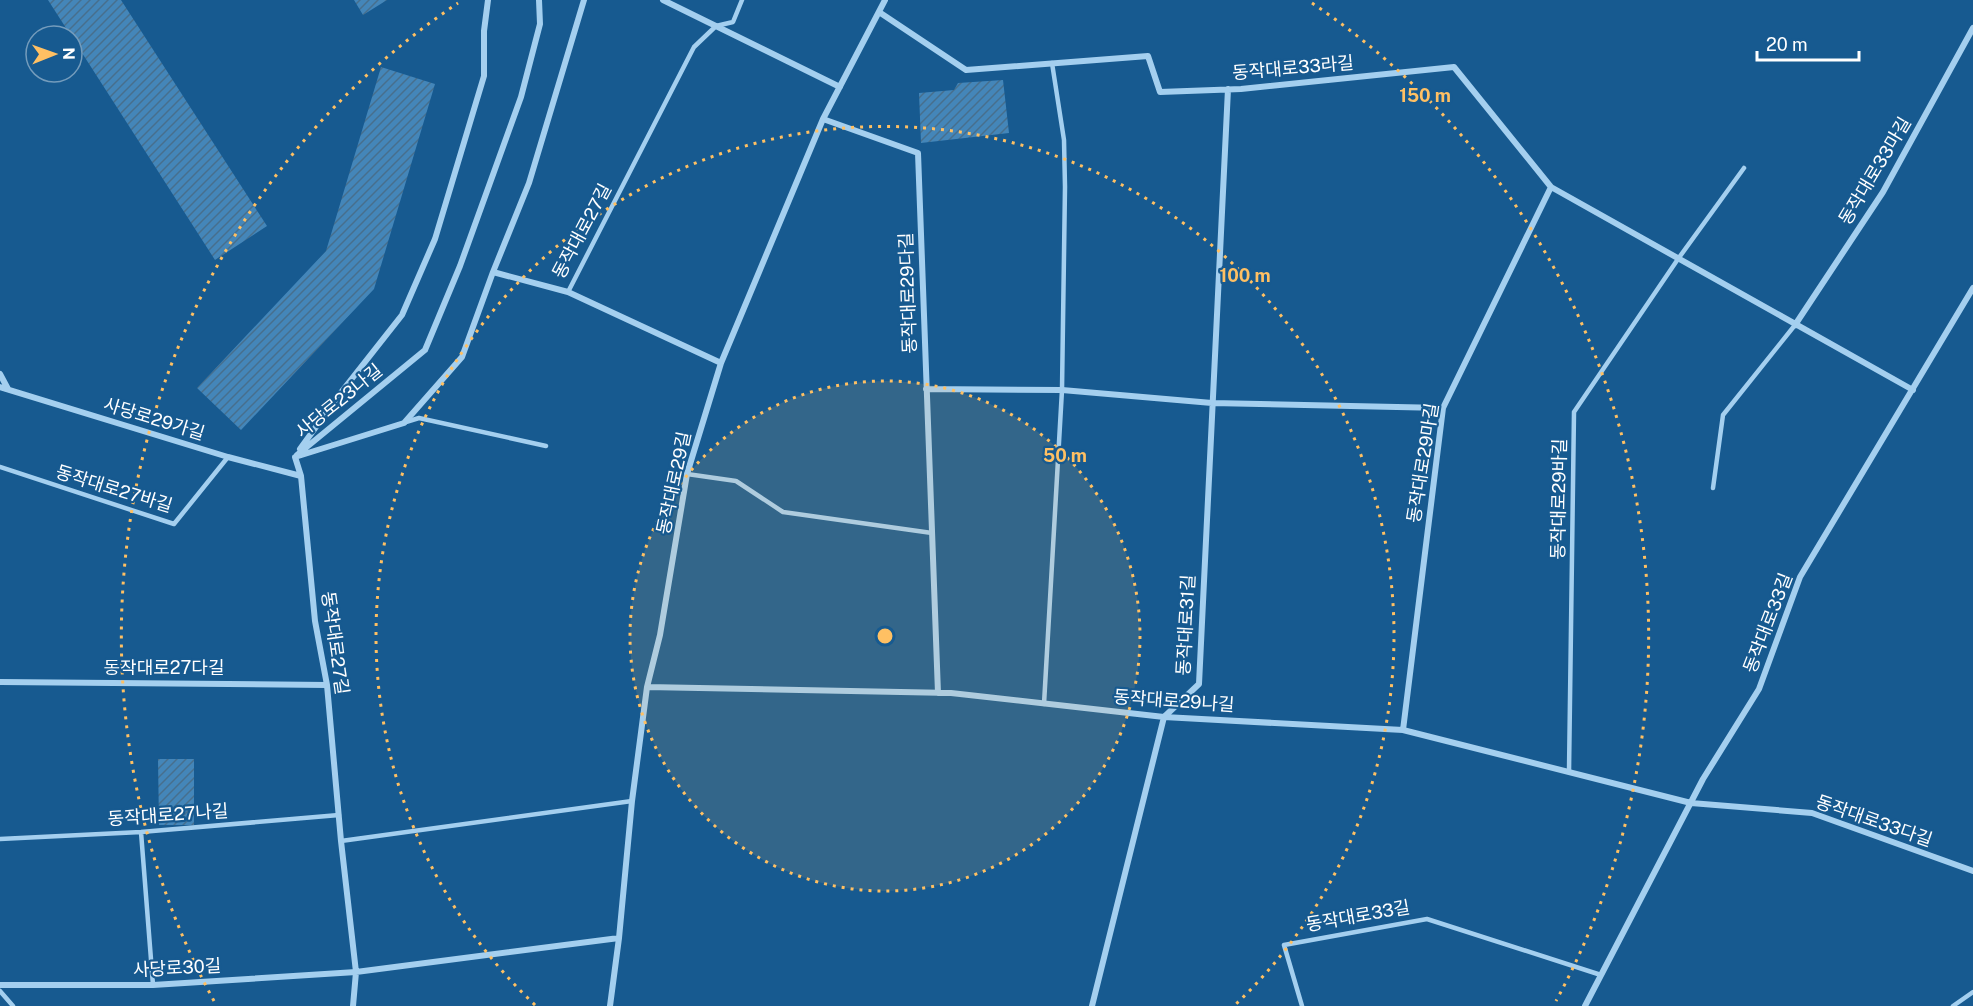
<svg xmlns="http://www.w3.org/2000/svg" width="1973" height="1006" font-family="'Public Sans','Noto Sans KR',sans-serif">
	<style>
		.building { fill: url(#building-hatch) }
		.lines { fill: none; stroke-linecap: round; stroke-linejoin: round }
		.lane { stroke: #a4cfef; stroke-width: 4.5 }
		.street { stroke: #a4cfef; stroke-width: 6 }
		.ring { fill: none; stroke: #ffc063; stroke-width: 3; stroke-dasharray: 3 6 }
		.labels { text-anchor: middle; stroke-width: 4.5; stroke-linejoin: round; paint-order: stroke }
		.street-label { font-size: 18px; fill: #fff; stroke: #175a90 }
		.centre { fill: #ffc063; stroke: #175a90; stroke-width: 3 }
		.ring-label { font-size: 18px; text-anchor: middle; font-weight: bold; fill: #ffc063; stroke: #175a90; stroke-width: 4.5; stroke-linejoin: round; paint-order: stroke }
	</style>
	<defs>
		<pattern id="building-hatch" width="6" height="6" patternUnits="userSpaceOnUse" patternTransform="scale(1.5)"><rect width="6" height="6" fill="#4486b9"/><path d="M-1 1l2-2M0 6l6-6M5 7l2-2" fill="none" stroke="#476f8d"/></pattern>
	</defs>
	<rect width="100%" height="100%" fill="#175a90"/>
	<path class="building" d="M48,0H121L267,226L215,260Z
		M354,0H387L363,15Z
		M381,67L435,84L374,289L241,430L197,388L326,251Z
		M1003,80L1009,133L921,143L919,93L954,90L958,83Z
		M158,759H194V825H159Z"/>
	<g class="lines">
		<path class="lane" d="M568,292L694,47L716,26L733,22L742,0
			M406,422L419,418L546,446
			M0,467L174,524L228,457
			M687,474L736,481L783,512L932,533
			M1713,488L1723,415L1795,325
			M1044,704L1062,390L1065,187L1064,140L1052,63
			M1569,772L1574,412L1678,259L1744,168
			M141,832L153,985
			M0,839L141,832L339,815
			M341,841L632,801
			M0,991L13,1006
			M1302,1006L1284,945L1427,919L1601,975
			M1953,1006L1973,992"/>
		<path class="street" d="M663,0L840,87
			M879,12L966,70L1148,56L1160,92L1241,89L1454,67L1551,187L1913,390
			M823,119L918,153L938,693
			M493,272L529,183L584,0
			M1795,325L1883,192L1973,28
			M0,374L8,389
			M0,387L228,457L301,476
			M926,389L1062,390L1212,403L1443,408
			M300,449L339,395L402,315L435,239L484,76V31L488,0
			M297,455L425,350L460,266L521,97L540,24L539,0
			M0,682L327,685
			M647,687L951,693L1164,717L1403,730L1691,803L1812,813L1973,871
			M1403,730L1443,408L1551,187
			M0,985H153L356,972L619,938
			M353,1006L356,972L341,841L327,685L315,621L301,476L295,457L404,423L462,357L493,272L568,292L721,363
			M610,1006L619,938L632,801L647,687L660,635L687,474L721,363L823,119L885,0
			M1092,1006L1164,717L1199,684L1228,89
			M1585,1006L1703,779L1759,689L1800,577L1973,288"/>
	</g>
	<circle cx="885" cy="636" r="255" fill="#ffc063" fill-opacity=".12"/>
	<g class="ring">
		<circle cx="885" cy="636" r="255"/>
		<path d="M535 1005A509 509 0 1 1 1235 1005"/>
		<path d="M214 1001A764 764 0 0 1 458 3M1312 3A764 764 0 0 1 1556 1001"/>
	</g>
	<g class="labels">
		<g class="street-label">
			<text transform="translate(1293 68) rotate(-5)" y="6">동작대로33라길</text>
			<text transform="translate(1875 171) rotate(-59)" y="6">동작대로33마길</text>
			<text transform="translate(582 231) rotate(-62)" y="6">동작대로27길</text>
			<text transform="translate(908 293) rotate(-92)" y="6">동작대로29다길</text>
			<text transform="translate(339 401) rotate(-39)" y="6">사당로23나길</text>
			<text transform="translate(154 419) rotate(17)" y="6">사당로29가길</text>
			<text transform="translate(1423 463) rotate(-81)" y="6">동작대로29마길</text>
			<text transform="translate(674 483) rotate(-78)" y="6">동작대로29길</text>
			<text transform="translate(114 489) rotate(17)" y="6">동작대로27바길</text>
			<text transform="translate(1559 499) rotate(-89)" y="6">동작대로29바길</text>
			<text transform="translate(1768 623) rotate(-69)" y="6">동작대로33길</text>
			<text transform="translate(1186 625) rotate(-87)" y="6">동작대로31길</text>
			<text transform="translate(335 643) rotate(82)" y="6">동작대로27길</text>
			<text x="164" y="674">동작대로27다길</text>
			<text transform="translate(1174 701) rotate(4)" y="6">동작대로29나길</text>
			<text transform="translate(168 815) rotate(-4)" y="6">동작대로27나길</text>
			<text transform="translate(1874 821) rotate(19)" y="6">동작대로33다길</text>
			<text transform="translate(1358 916) rotate(-10)" y="6">동작대로33길</text>
			<text transform="translate(177 968) rotate(-3)" y="6">사당로30길</text>
		</g>
	</g>
	<circle cx="885" cy="636" r="9" class="centre"/>
	<g class="ring-label">
		<text x="1425" y="102">150 m</text>
		<text x="1245" y="282">100 m</text>
		<text x="1065" y="462">50 m</text>
	</g>
	<g transform="translate(54 54) rotate(89)"><circle r="28" fill="#175a90" stroke="#749cbc" stroke-width="1.5"/>
	<path d="M0-4.5L10 22L0 15L-10 22Z" fill="#ffc063"/>
	<text y="-9" font-size="16" font-weight="bold" text-anchor="middle" fill="#ffffff">N</text>
	</g>
	<path d="M1757 51v9h102v-9" fill="none" stroke="#ffffff" stroke-width="3"/>
	<text x="1766" y="51" font-size="18" fill="#ffffff" stroke="#175a90" stroke-width="4.5" paint-order="stroke">20 m</text>
</svg>
